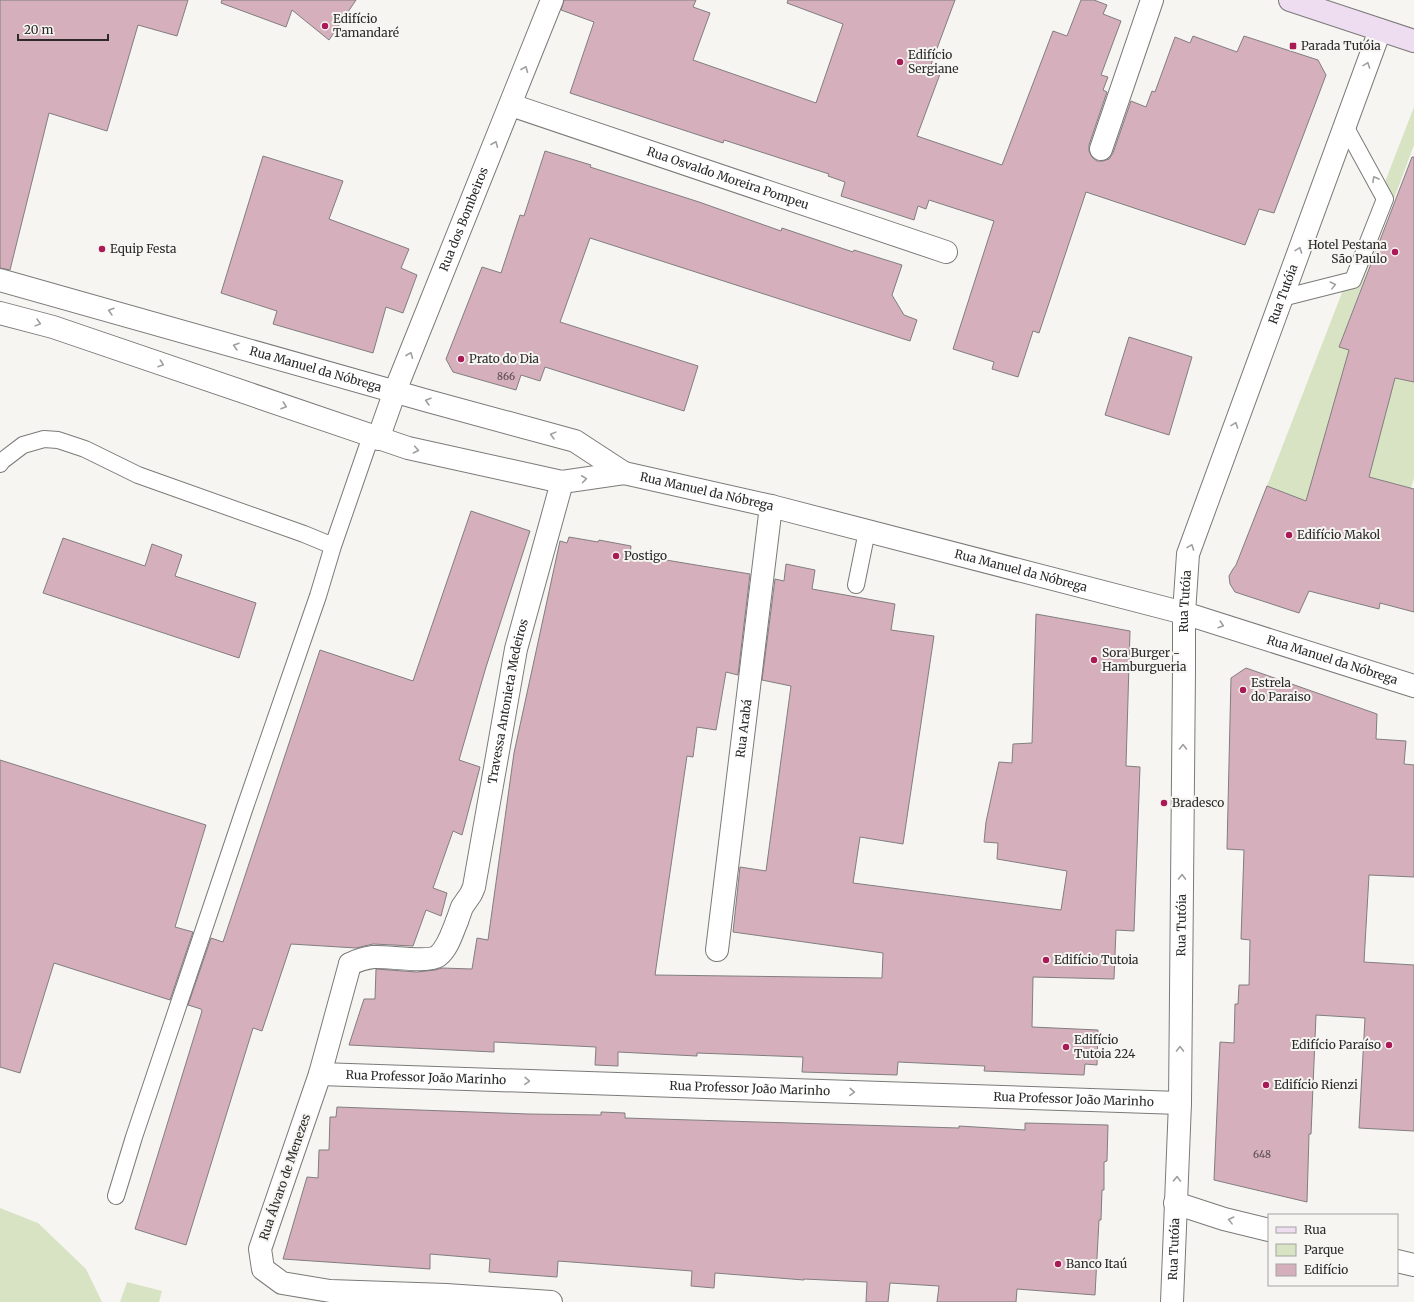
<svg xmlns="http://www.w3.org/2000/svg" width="1414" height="1302" font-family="Merriweather,serif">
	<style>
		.green { fill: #d8e3c3 }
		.building { fill: #d5afbb; stroke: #817e7f }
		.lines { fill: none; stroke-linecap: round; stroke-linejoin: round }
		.service-casing { stroke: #7b7a78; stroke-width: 18 }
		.pedestrian-casing { stroke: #7b7a78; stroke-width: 24 }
		.minor-casing { stroke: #7b7a78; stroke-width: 24 }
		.tertiary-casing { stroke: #7b7a78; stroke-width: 24 }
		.secondary-casing { stroke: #7b7a78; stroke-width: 24 }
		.service { stroke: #fff; stroke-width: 16 }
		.pedestrian { stroke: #fff; stroke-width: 22 }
		.minor { stroke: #fff; stroke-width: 22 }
		.tertiary { stroke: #fff; stroke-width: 22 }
		.secondary { stroke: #eedcf0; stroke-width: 22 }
		.oneway { stroke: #a09f9f }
		.poi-dot { fill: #a91a57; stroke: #f6f5f2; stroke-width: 1.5 }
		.labels { text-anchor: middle; stroke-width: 4; stroke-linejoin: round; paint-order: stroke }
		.number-label { font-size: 10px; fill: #564b4e }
		.poi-label { font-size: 12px; fill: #2b2a29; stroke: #f6f5f2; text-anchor: start }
		.street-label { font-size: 12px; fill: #2b2a29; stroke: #f6f5f2 }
	</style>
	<rect width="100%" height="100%" fill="#f6f5f2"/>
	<path class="green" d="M1414,107V145L1339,347L1349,350L1314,474L1395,378L1414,382V478L1411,488L1393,483L1337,514L1267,486Z
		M0,1208L38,1223L86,1269L102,1302H0Z
		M127,1282L162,1291L159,1302H120Z"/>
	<path class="building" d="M0,0H188L177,36L138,25L107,131L49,113L10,270L0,268Z
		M222,0H356L329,40L292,10L286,27L221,3Z
		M564,0H696L693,7L710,13L693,60L816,103L843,24L787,3L788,0H955L929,70L940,74L917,136L1002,165L1053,31L1067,36L1081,0H1094L1107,5L1103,14L1121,21L1101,75L1108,77L1103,90L1107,92L1089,145V151L1092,157L1097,161H1103L1109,159L1113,153L1131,101L1146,107L1152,91L1155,92L1175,37L1190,43L1193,36L1237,52L1244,36L1318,60L1326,75L1274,213L1259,209L1245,245L1086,192L1039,333L1033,331L1018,377L992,369L994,362L953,349L994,221L929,200L926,209L918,206L914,220L841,196L845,182L828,176L829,174L724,140L723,143L570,93L594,22L561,10Z
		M545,151L591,165L590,167L699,202L781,231L782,228L853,252L854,250L902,265L892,295L904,315L917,320L910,341L590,238L560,322L698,366L684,411L545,367L540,381L521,375L516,390L453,372L446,359L482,267L501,273L520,215L524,216Z
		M263,156L343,181L329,219L409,249L401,268L417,275L403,313L386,307L373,353L273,324L277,311L221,293Z
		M1412,157H1414V382L1395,378L1369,477L1414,489V612L1380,603L1379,609L1309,591L1299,613L1235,592L1230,584L1229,576L1233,569L1236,565L1267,486L1306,501L1349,350L1339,347Z
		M1129,337L1192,357L1169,435L1105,415Z
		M471,511L530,531L486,667L459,760L480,767L462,835L453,831L433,888L447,893L441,916L426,910L413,946L373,944L356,948L291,944L262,1031L253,1028L186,1245L135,1229L202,1011L201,1009L188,1005L211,938L223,942L320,650L413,681Z
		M569,537L598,542L599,540L631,546L630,554L750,574L738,675L726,672L716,730L697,727L693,757L687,756L655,975L882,978L883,953L733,932L740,867L766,871L791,686L762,680L775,579L784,581L786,564L815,570L812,589L895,604L891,630L934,636L903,844L860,837L853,883L1061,910L1067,871L997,859L998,843L984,842L986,822L999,762L1012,763L1013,744L1032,743L1036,614L1130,631L1126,766L1140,767L1134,931L1116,930L1114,979L1033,977L1032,1027L1098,1030L1097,1065L1085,1064L1084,1075L984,1071L985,1066L898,1062L897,1075L802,1072L803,1057L697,1053V1056L618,1052V1066L595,1065L596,1047L494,1042V1052L349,1045L364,999H375L376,969L417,972L435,970L442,968L472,969L477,938L488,940L514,753L560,541L567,543Z
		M63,538L145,566L152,544L182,555L175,576L256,603L239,658L43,593Z
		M1246,668L1377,714L1376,739L1406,741L1404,764L1414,765V877L1369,875L1364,962L1414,965V1131L1359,1128L1365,1018L1316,1015L1311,1134H1309L1307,1202L1214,1180L1220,1042L1234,1043L1235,1004H1238L1239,985H1249L1250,940L1241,939L1244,850L1227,849L1231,678Z
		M0,760L206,825L175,927L193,932L170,1000L54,963L20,1073L0,1067Z
		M337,1107L528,1114L601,1115V1112L625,1113V1118L959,1128V1126L1025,1130V1123L1108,1125L1107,1161L1104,1162V1190H1102L1101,1220H1099L1095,1295L1017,1289L1016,1302H937L939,1286L890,1283L888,1302H866L867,1282L804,1279V1280L715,1273L714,1288L691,1286L692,1271L558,1261L557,1277L489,1272L490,1259L430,1254V1269L283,1259L307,1177L318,1178L319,1150H329L330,1117H336Z"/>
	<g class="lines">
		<g class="service-casing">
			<path id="service" d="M1282,298L1353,280L1385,199L1345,126
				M0,464L2,461L23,445L44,439L58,440L85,449L138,475L304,534L333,546L318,596L244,810L134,1137L116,1196
				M333,546L371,436
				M856,585L867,531"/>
		</g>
		<g class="pedestrian-casing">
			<path id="pedestrian" d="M350,964C358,960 365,958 373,957C388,956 428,963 438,956C448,948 452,933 457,921"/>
		</g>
		<g class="minor-casing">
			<g id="minor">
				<path id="s1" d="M511,105L946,252"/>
				<path d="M1101,149L1152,0"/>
				<path id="s2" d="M378,439L395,391L552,0"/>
				<path id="s3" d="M457,921L462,907L471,894L474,887L516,649L562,482"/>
				<path id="s4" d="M717,950L771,506"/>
				<path d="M350,964L320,1074L260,1249L263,1269L282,1283L330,1291L446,1295L551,1302"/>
				<path id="s5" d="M320,1074L1180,1103"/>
				<path d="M1175,1203L1224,1219L1269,1230"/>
				<path d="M1397,1261L1414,1265"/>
			</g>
		</g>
		<g class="tertiary-casing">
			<g id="tertiary">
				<path id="s6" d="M0,280L428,401L575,441L624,473"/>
				<path id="s7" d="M0,313L53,327L408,448L562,482L624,473L771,506L1184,613L1414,686"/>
				<path id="s8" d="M1172,1302L1180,1103L1184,669V613L1188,554L1380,30"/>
			</g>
		</g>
		<g class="secondary-casing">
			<path id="secondary" d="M1290,0L1414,41"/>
		</g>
		<use href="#service" class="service"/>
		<use href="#pedestrian" class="pedestrian"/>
		<use href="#minor" class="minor"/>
		<use href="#tertiary" class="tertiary"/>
		<use href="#secondary" class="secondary"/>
	</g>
	<defs><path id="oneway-chevron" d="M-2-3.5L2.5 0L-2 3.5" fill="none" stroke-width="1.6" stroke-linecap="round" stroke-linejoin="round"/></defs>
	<g class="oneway">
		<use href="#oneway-chevron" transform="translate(1367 65) rotate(-70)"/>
		<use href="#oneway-chevron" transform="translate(525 69) rotate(-68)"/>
		<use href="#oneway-chevron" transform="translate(495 144) rotate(-68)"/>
		<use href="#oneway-chevron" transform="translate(1375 179) rotate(-119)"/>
		<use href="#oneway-chevron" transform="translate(1299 250) rotate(-70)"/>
		<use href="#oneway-chevron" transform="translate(1333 285) rotate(-14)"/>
		<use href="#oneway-chevron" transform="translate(111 311) rotate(-164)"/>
		<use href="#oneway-chevron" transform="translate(38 323) rotate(15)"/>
		<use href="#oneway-chevron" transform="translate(236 346) rotate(-164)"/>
		<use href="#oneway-chevron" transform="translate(410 355) rotate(-68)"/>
		<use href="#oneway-chevron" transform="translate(161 364) rotate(19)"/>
		<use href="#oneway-chevron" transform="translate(428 401) rotate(-164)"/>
		<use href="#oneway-chevron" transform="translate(284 406) rotate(19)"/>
		<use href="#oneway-chevron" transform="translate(1235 425) rotate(-70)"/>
		<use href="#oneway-chevron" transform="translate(553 435) rotate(-165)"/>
		<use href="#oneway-chevron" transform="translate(416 450) rotate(12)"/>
		<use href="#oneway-chevron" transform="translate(584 479) rotate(-8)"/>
		<use href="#oneway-chevron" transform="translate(1191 547) rotate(-70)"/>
		<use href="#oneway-chevron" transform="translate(1221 625) rotate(17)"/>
		<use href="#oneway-chevron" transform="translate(1183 747) rotate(-89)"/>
		<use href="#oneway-chevron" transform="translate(1182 877) rotate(-89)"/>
		<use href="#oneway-chevron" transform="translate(1180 1049) rotate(-89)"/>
		<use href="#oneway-chevron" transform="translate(527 1081) rotate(2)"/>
		<use href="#oneway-chevron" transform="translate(852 1092) rotate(2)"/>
		<use href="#oneway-chevron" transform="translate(1177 1179) rotate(-88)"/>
		<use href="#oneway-chevron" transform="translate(1231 1220) rotate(-166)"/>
	</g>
	<g class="poi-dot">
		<circle cx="325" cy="26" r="4"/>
		<rect x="1289" y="42" width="8" height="8" rx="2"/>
		<circle cx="900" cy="62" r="4"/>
		<circle cx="102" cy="249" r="4"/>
		<circle cx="1395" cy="252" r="4"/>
		<circle cx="461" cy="359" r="4"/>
		<circle cx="1289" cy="535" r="4"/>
		<circle cx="616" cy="556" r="4"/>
		<circle cx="1094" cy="660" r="4"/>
		<circle cx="1243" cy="690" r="4"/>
		<circle cx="1164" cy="803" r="4"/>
		<circle cx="1046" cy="960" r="4"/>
		<circle cx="1389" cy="1045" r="4"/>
		<circle cx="1066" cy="1047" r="4"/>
		<circle cx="1266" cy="1085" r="4"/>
		<circle cx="1058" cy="1264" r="4"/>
	</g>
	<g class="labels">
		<g class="number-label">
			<text x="506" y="380">866</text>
			<text x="1262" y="1158">648</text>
		</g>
		<g class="poi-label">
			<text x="333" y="23">Edifício<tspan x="333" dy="14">Tamandaré</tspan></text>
			<text x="1301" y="50">Parada Tutóia</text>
			<text x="908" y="59">Edifício<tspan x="908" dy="14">Sergiane</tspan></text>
			<text x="1387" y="249" text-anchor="end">Hotel Pestana<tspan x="1387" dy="14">São Paulo</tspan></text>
			<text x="110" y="253">Equip Festa</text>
			<text x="469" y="363">Prato do Dia</text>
			<text x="1297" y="539">Edifício Makol</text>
			<text x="624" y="560">Postigo</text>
			<text x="1102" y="657">Sora Burger -<tspan x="1102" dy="14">Hamburgueria</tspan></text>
			<text x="1251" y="687">Estrela<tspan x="1251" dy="14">do Paraiso</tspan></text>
			<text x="1172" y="807">Bradesco</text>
			<text x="1054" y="964">Edifício Tutoia</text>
			<text x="1074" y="1044">Edifício<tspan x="1074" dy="14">Tutoia 224</tspan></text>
			<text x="1381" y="1049" text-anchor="end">Edifício Paraíso</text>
			<text x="1274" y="1089">Edifício Rienzi</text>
			<text x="1066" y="1268">Banco Itaú</text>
		</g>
		<g class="street-label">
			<text dy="4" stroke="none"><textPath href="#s1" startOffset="229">Rua Osvaldo Moreira Pompeu</textPath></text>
			<text dy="4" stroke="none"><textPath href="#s2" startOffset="236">Rua dos Bombeiros</textPath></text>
			<text dy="4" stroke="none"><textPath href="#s8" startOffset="1025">Rua Tutóia</textPath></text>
			<text dy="4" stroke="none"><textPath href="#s6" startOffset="328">Rua Manuel da Nóbrega</textPath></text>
			<text dy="4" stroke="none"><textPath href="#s7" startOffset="735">Rua Manuel da Nóbrega</textPath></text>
			<text dy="4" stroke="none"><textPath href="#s7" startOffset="1059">Rua Manuel da Nóbrega</textPath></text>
			<text dy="4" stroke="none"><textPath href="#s8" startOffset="701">Rua Tutóia</textPath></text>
			<text dy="4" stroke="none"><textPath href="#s7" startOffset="1383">Rua Manuel da Nóbrega</textPath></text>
			<text dy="4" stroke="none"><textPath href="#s3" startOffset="227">Travessa Antonieta Medeiros</textPath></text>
			<text dy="4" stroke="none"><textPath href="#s4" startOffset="223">Rua Arabá</textPath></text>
			<text dy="4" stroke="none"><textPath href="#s8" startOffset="377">Rua Tutóia</textPath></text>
			<text dy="4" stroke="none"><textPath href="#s5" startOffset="106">Rua Professor João Marinho</textPath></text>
			<text dy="4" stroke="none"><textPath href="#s5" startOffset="430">Rua Professor João Marinho</textPath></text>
			<text dy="4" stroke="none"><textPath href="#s5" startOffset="754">Rua Professor João Marinho</textPath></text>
			<text transform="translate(285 1177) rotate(-71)" y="4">Rua Álvaro de Menezes</text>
			<text dy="4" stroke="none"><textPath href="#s8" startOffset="53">Rua Tutóia</textPath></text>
		</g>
	</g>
	<rect x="1268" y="1214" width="130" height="72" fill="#f6f5f2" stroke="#a5a4a2"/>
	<rect x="1276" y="1227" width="20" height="6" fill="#eedcf0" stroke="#a5a4a2"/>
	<text x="1304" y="1234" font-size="12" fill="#2b2a29">Rua</text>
	<rect x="1276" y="1244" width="20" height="12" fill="#d8e3c3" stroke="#a5a4a2"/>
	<text x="1304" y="1254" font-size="12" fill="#2b2a29">Parque</text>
	<rect x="1276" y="1264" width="20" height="12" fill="#d5afbb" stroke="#a5a4a2"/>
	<text x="1304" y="1274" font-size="12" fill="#2b2a29">Edifício</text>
	<path d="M18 34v6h90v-6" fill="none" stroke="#2b2a29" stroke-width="2"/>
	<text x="24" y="34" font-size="12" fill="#2b2a29" stroke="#f6f5f2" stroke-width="3" paint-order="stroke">20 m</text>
</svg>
